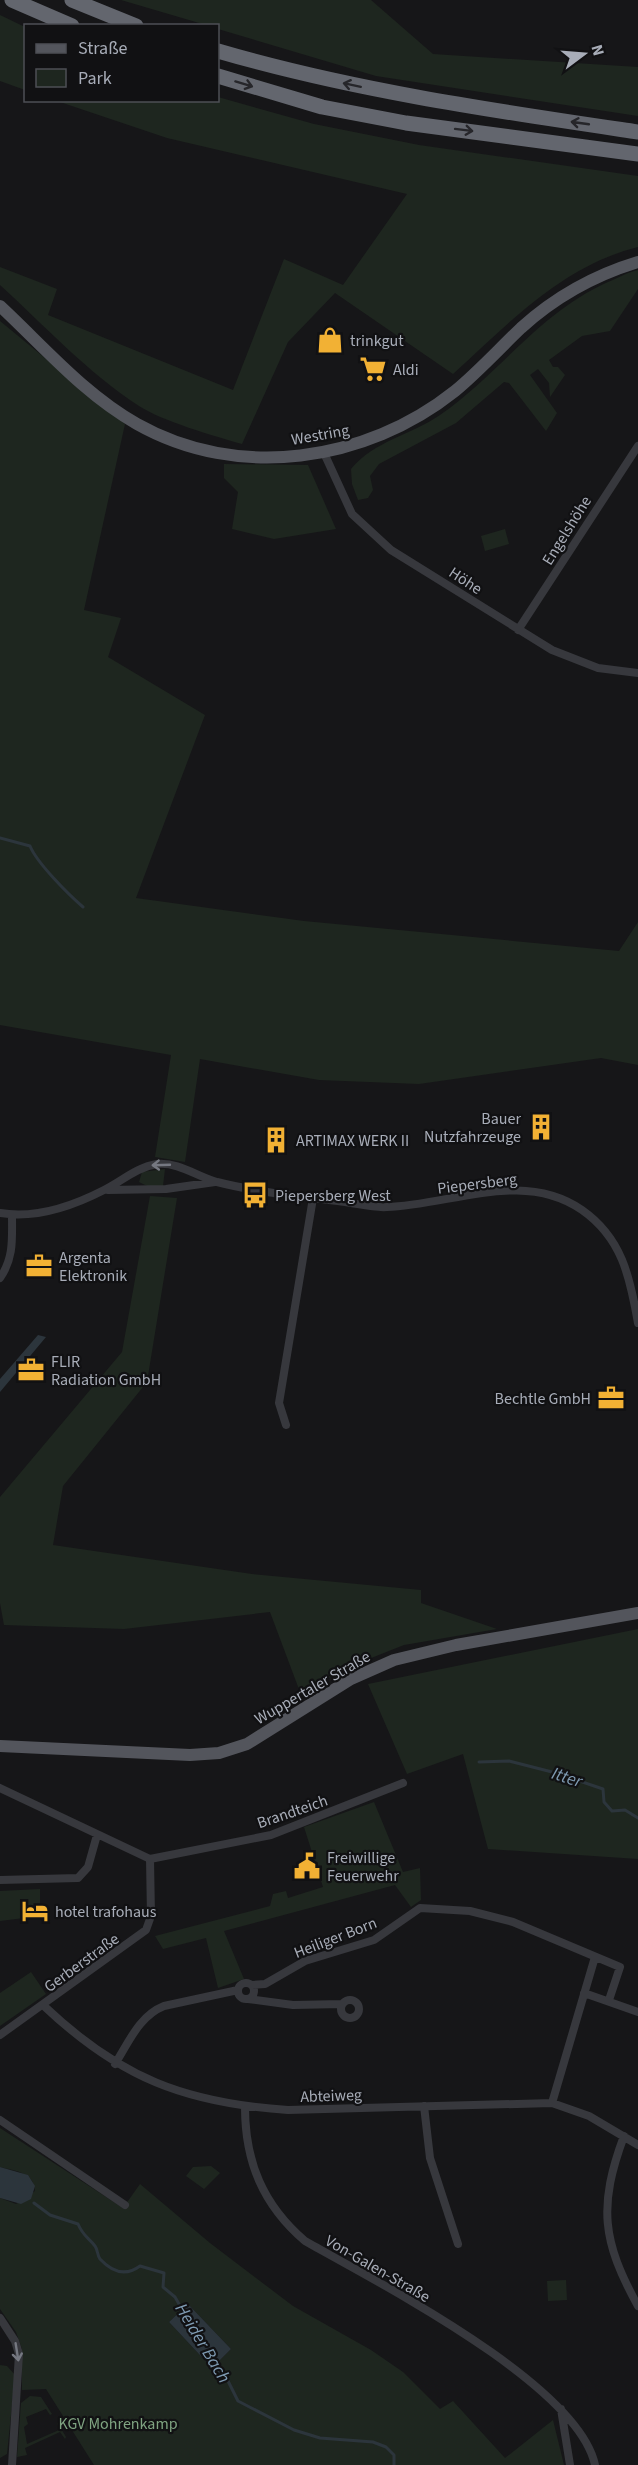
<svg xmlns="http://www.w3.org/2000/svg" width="638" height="2465" font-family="'Source Sans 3',sans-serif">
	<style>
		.green { fill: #1e261f; fill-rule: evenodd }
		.water { fill: #2c353c }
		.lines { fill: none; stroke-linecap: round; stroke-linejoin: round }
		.stream { stroke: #2c353c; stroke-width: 3 }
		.street { stroke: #37383d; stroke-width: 8 }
		.primary { stroke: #53555c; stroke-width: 12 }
		.highway { stroke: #63666e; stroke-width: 15 }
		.oneway { stroke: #26262a }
		.oneway2 { stroke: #757881 }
		.labels { text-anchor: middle; stroke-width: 4.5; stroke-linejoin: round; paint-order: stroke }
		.poi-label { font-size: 16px; fill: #a8adb8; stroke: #111113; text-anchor: start }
		.street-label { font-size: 16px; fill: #a8adb8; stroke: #111113 }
		.park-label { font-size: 16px; fill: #7fa381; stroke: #111113 }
		.water-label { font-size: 18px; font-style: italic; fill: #7f9bb3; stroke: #111113 }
	</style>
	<rect width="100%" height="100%" fill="#161618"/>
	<path class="green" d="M121,0H371L433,54L638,67V116L376,76L218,29V26L206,25Z
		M0,15L25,27V90L0,81Z
		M218,97L314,124L419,145L638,176V247C562,266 509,323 453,374L335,293L288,342L242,444C214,436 162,421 139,406C87,372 45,326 0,285V267L57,289L48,315L233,390L284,259L343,285L407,194L167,138L57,101L218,100Z
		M638,270V289L610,331L582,336L549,360L553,367H558L565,375L550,397L549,383L538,369L530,375L557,413L546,431L509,383L504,382L456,423L379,464L370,476L373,490L368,498L358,500L352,484L351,469C374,441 411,435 440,415C500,373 539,313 608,282C618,278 628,272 638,270Z
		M0,321L125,424L84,610L121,618L108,657L205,715L136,898L304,921L619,951L638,922V1065L601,1058L419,1084L319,1080L200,1059L185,1162L155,1157L171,1055L0,1025Z
		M224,464L308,465L336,529L274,539L232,529L238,492L224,478Z
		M505,529L509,544L485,551L481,536Z
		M165,1169L163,1186H147L139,1182L142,1172Z
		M150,1196L177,1198L147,1382L63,1486L53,1545L252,1574L421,1590V1603L497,1629L404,1645L361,1662L300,1692L270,1612L124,1629L4,1625L0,1603V1497L122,1352Z
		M638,1629V1859L488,1849L463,1754L407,1774L368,1684Z
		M374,1802L403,1872L420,1868L421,1900L411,1907L395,1885L224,1931L244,1979L218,1988L206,1938L163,1949L155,1936L270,1906L273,1894L286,1891L288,1898L323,1887L304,1827Z
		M40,1889V1916L0,1921V1891Z
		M31,1972L46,1994L0,2026V1993Z
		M0,2128L123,2208L140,2184L210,2243L293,2306L371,2350L403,2372L440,2409L453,2401L505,2458L553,2420L564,2465H94L46,2389L22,2390V2349L16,2332L0,2309V2198L16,2204L35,2191C34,2172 15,2171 0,2167ZM188,2304L231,2349L212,2368L169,2322Z
		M211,2166L220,2173L204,2189L186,2176L193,2167Z
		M566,2280L567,2300L548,2301L547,2281Z
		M0,2365L7,2366L15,2375L7,2454L0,2458Z
		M30,2396L41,2397L52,2414L50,2415L46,2409L26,2417L28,2424L24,2427L27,2444L59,2430L57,2422L66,2437L65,2439L60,2432L25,2448L27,2455L17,2457L21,2403Z"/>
	<path class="water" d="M38,1335L46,1337L0,1392V1379Z
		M0,2167L28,2175L35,2186L31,2199L21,2204L0,2198Z
		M188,2304L231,2349L212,2368L169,2322Z"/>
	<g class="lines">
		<path class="stream" d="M0,838L30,846C37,863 68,894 83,907
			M479,1762L509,1761L556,1773L603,1789L604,1802L612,1811L625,1810L638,1818
			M34,2203L50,2215L78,2224C83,2236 88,2237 95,2246C98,2250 97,2255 100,2259C112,2272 125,2277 140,2266L164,2273L163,2287L175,2297L183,2311
			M213,2364L228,2381L238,2401L294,2430L320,2438L373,2442L386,2447L394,2455V2465"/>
		<path class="street" d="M324,453L352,514L391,550L552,650L598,668L638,673
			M518,630L638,446
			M108,1190L166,1189L215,1182
			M0,1213C35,1219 73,1206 104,1190C122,1181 137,1167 157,1164C179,1162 196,1176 217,1182C260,1193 307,1197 351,1203C363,1205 376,1208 387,1207C451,1205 523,1169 582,1210C622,1238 630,1277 638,1323
			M0,1278C14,1258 12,1239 12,1215
			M286,1425L279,1403L313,1198
			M0,1788L150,1859
			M150,1859L271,1835L403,1783
			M0,1880L78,1878L88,1867L97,1835
			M238 1991a8 8 0 1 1 16 0a8 8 0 1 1-16 0Z
			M252,1985L265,1984L305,1961L374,1940L420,1908L470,1911L513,1922L620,1967L609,2000
			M584,1993L638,2012
			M248,1999L293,2005L342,2004
			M341 2009a9 9 0 1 1 18 0a9 9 0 1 1-18 0Z
			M44,2006C120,2078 185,2103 288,2110L552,2103L589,2116L638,2145
			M0,2035L146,1930L151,1916L150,1859
			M115,2064C129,2042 139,2016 164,2006L238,1990
			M552,2103L595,1957
			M424,2106L430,2158L458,2244
			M245,2107C245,2162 263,2205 305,2241C377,2282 578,2384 595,2465
			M0,2120L125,2205
			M624,2136C598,2206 602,2241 638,2306
			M0,2318L15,2341L19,2354L12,2465
			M561,2409L570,2465"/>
		<path class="primary" d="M0,306C44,347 84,394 137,424C238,481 366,462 455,391C478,372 499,349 521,328C554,298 595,275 638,262
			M0,1746L190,1755L219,1753L247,1744L351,1679L394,1660L456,1645L638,1613"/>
		<path class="highway" d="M12,0L72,26
			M72,0L136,26
			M218,51C355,91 496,111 638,132
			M218,76L322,107L406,123L638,154"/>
	</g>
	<defs><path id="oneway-shaft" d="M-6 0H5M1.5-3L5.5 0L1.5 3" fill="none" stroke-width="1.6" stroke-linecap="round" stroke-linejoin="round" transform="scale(1.5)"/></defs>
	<g class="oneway">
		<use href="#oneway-shaft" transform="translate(244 84) rotate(17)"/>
		<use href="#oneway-shaft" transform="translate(352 85) rotate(-168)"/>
		<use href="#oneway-shaft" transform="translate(580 123) rotate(-172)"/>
		<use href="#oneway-shaft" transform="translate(464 130) rotate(7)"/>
	</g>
	<g class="oneway2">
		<use href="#oneway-shaft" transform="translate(161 1165) rotate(178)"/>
		<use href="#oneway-shaft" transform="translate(17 2352) rotate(81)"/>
	</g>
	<defs>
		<g id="shop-bare" transform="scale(2.07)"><path d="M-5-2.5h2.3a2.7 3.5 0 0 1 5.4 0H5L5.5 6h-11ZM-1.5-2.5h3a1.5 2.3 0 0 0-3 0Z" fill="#f2b134" stroke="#111113" stroke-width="2.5" paint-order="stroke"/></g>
		<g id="supermarket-bare" transform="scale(2.07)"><path d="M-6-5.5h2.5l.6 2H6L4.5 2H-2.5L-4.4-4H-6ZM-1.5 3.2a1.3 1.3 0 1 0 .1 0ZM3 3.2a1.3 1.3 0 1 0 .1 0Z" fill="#f2b134" stroke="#111113" stroke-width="2.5" paint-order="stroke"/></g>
		<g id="building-bare" transform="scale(2.07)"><path d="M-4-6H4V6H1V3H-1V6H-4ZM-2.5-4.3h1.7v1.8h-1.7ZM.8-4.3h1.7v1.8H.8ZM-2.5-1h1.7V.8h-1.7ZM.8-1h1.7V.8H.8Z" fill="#f2b134" stroke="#111113" stroke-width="2.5" paint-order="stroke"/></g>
		<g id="bus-bare" transform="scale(2.07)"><path d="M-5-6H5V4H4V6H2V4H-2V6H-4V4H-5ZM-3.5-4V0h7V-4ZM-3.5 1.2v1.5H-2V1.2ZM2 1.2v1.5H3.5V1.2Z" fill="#f2b134" stroke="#111113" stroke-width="2.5" paint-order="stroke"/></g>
		<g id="office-bare" transform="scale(2.07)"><path d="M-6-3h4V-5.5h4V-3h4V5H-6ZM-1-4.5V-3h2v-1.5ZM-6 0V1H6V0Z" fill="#f2b134" stroke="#111113" stroke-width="2.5" paint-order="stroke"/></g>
		<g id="civic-bare" transform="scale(2.07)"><path d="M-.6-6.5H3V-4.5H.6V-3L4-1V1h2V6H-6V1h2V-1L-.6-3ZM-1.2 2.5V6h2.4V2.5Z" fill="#f2b134" stroke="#111113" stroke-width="2.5" paint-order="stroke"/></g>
		<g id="hotel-bare" transform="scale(2.07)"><path d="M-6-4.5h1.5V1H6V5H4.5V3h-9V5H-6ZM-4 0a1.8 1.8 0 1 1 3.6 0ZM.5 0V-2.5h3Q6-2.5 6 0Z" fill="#f2b134" stroke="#111113" stroke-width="2.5" paint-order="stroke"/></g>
	</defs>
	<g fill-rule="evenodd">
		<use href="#shop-bare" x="330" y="340"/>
		<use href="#supermarket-bare" x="373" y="369"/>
		<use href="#building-bare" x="541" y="1127"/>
		<use href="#building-bare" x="276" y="1140"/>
		<use href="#bus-bare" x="255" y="1195"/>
		<use href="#office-bare" x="39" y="1266"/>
		<use href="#office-bare" x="31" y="1370"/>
		<use href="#office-bare" x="611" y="1398"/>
		<use href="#civic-bare" x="307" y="1866"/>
		<use href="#hotel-bare" x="35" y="1911"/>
	</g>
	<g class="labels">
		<g class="poi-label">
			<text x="350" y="346">trinkgut</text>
			<text x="393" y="375">Aldi</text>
			<text x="521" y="1124" text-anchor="end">Bauer<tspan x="521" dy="18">Nutzfahrzeuge</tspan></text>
			<text x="296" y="1146">ARTIMAX WERK II</text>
			<text x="275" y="1201">Piepersberg West</text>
			<text x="59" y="1263">Argenta<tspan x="59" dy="18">Elektronik</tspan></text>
			<text x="51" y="1367">FLIR<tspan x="51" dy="18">Radiation GmbH</tspan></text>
			<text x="591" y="1404" text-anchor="end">Bechtle GmbH</text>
			<text x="327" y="1863">Freiwillige<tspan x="327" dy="18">Feuerwehr</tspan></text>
			<text x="55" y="1917">hotel trafohaus</text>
		</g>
		<g class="street-label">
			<text transform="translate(320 434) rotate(-10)" y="6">Westring</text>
			<text transform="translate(566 530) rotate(-58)" y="6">Engelshöhe</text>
			<text transform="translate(466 580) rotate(33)" y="6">Höhe</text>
			<text transform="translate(477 1183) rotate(-7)" y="6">Piepersberg</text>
			<text transform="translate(312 1687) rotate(-30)" y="6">Wuppertaler Straße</text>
			<text transform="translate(292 1811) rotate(-19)" y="6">Brandteich</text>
			<text transform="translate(335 1937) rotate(-21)" y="6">Heiliger Born</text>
			<text transform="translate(81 1962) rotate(-36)" y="6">Gerberstraße</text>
			<text transform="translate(331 2095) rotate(-2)" y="6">Abteiweg</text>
			<text transform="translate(378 2268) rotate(30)" y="6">Von-Galen-Straße</text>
		</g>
		<g class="park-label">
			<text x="118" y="2429">KGV Mohrenkamp</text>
		</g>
		<g class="water-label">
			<text transform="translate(567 1777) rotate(18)" y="6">Itter</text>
			<text transform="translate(203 2343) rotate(59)" y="6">Heider Bach</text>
		</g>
	</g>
	<rect x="24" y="24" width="195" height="78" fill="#111113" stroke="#4d4f55" stroke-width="1.5"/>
	<rect x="36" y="44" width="30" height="9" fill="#53555c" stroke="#4d4f55" stroke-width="1.5"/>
	<text x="78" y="54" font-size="18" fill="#a8adb8">Straße</text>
	<rect x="36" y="69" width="30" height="18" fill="#1e261f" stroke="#4d4f55" stroke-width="1.5"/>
	<text x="78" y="84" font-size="18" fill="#a8adb8">Park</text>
	<g transform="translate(584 54) rotate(74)" stroke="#111113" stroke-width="4.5" paint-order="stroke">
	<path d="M0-4.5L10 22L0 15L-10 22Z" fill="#a8adb8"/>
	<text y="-9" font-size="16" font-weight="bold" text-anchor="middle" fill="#a8adb8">N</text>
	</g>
</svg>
